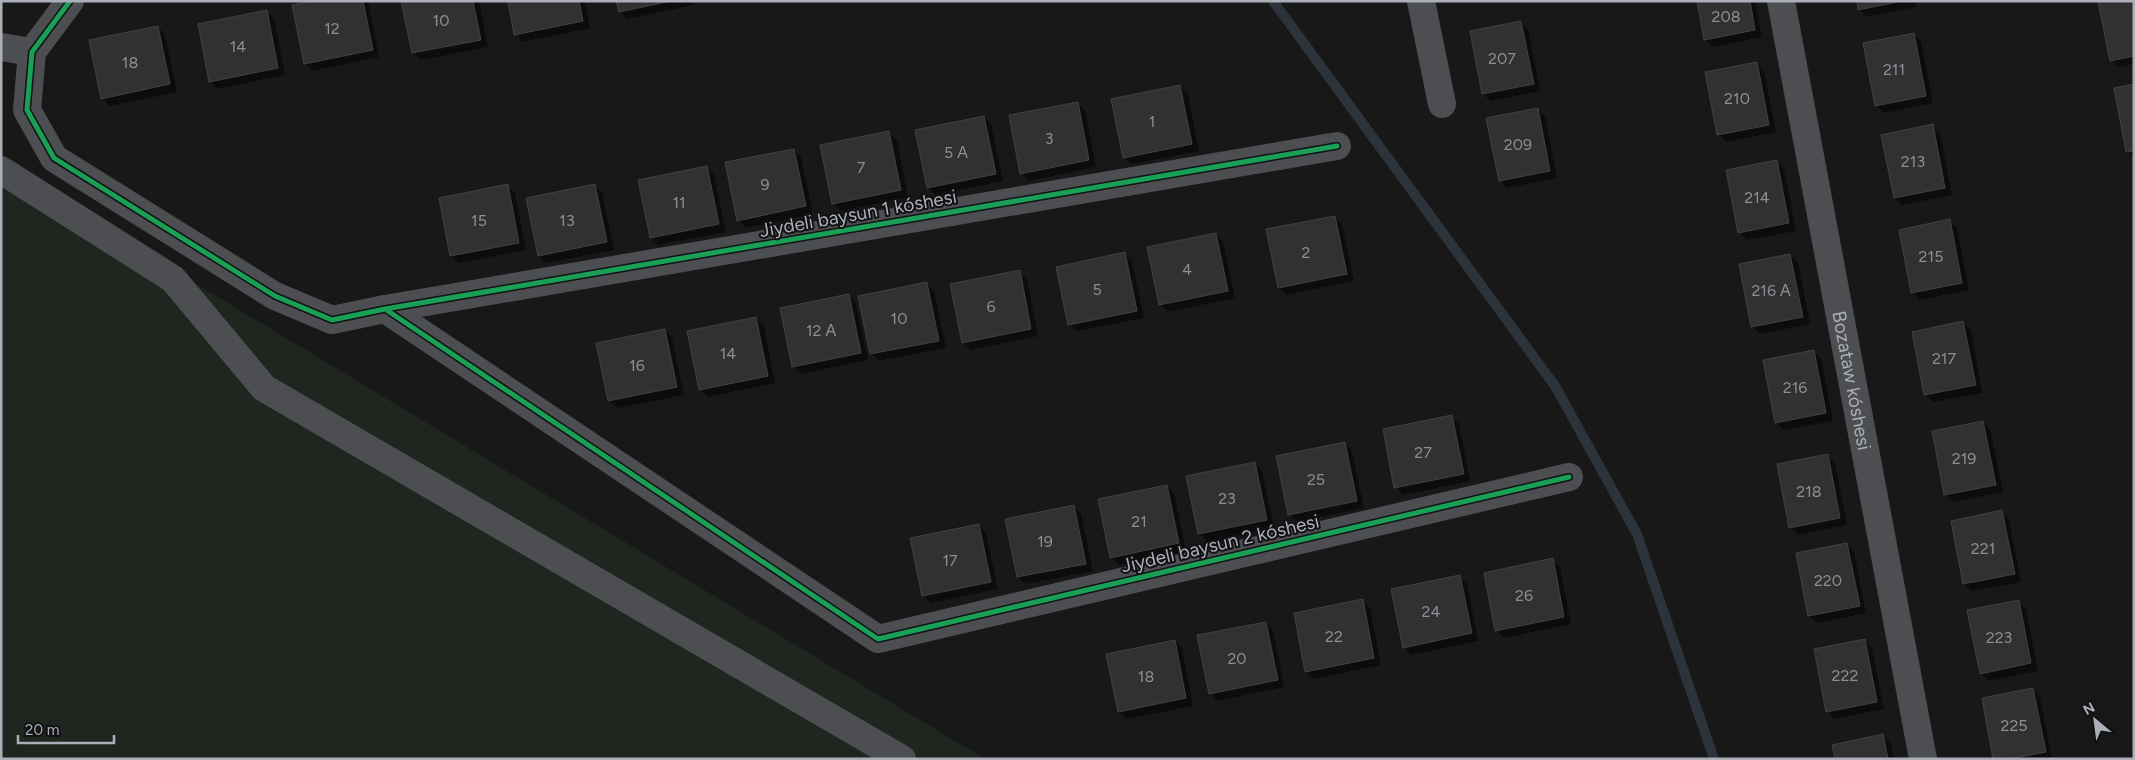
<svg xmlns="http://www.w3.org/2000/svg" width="2135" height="760" font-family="Figtree,sans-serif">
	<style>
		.green { fill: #1f251f }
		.shadow { fill: #0007 }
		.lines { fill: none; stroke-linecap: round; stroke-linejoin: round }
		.stream { stroke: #2c333a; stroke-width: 10 }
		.building { fill: #313132; stroke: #404244 }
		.minor { stroke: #4d4e51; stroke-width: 28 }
		.cycleway-casing { stroke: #121214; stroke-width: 8 }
		.cycleway { stroke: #1a9f57; stroke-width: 5 }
		.labels { text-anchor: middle; stroke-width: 4; stroke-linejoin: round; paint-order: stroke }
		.number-label { font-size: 16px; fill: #8c9096 }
		.street-label { font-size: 19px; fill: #aaafb8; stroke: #121214 }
	</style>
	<rect width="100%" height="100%" fill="#181818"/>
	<path class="green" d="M1,157L178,273L985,759H1Z"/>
	<path class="shadow" d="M319,1H368L379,57L312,71L305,63Z
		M403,1H479L488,47L421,60L413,53Z
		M509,1H585L590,28L523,42L516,34Z
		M618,1H693L694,5L627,19L620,11Z
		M1698,1H1755L1762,37L1713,47L1705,39Z
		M1858,1H1915L1916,7L1867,17L1859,9Z
		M2134,1V64L2119,67L2111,60Z
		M266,11L274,19L285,75L218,89L210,82L199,25Z
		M1521,22L1528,29L1540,91L1491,101L1483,94Z
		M158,27L165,35L177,92L110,106L102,98Z
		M1914,34L1921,42L1933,103L1884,113L1876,105Z
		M1756,63L1764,71L1776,132L1726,142L1719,134Z
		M2134,86V157L2128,151Z
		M1180,87L1188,94L1199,151L1132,164L1124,157Z
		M1077,103L1085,111L1096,167L1029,181L1021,173Z
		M1537,109L1545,116L1557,178L1507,188L1500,180Z
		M984,117L991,124L1003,181L935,195L928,187Z
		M1932,126L1940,133L1952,195L1902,205L1895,198Z
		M889,133L897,140L908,197L841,211L833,203Z
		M794,150L801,157L813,214L746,228L738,220Z
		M1777,162L1784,169L1796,231L1747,240L1739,233L1727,171Z
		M707,167L714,175L726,232L658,245L651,238Z
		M507,185L515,193L526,250L459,263L451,256Z
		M595,185L602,193L614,250L546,263L539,256Z
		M1335,217L1342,225L1354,281L1286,295L1279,287Z
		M1949,221L1957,228L1969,290L1920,300L1912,292Z
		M1216,234L1223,242L1235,298L1168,312L1160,305Z
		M1125,254L1132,261L1144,318L1077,331L1069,324Z
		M1790,255L1798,262L1810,324L1760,334L1753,327L1740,265Z
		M1019,272L1027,279L1038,336L971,350L963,342Z
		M927,284L934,291L946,348L879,361L871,354Z
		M849,295L856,303L868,360L801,374L793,366Z
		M756,319L764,326L775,383L708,397L700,389Z
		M1963,323L1971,330L1982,393L1933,402L1926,395Z
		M665,330L672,338L684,395L617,408L609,401Z
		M1813,351L1821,359L1833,421L1784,430L1776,423L1764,361Z
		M1452,417L1459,424L1470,481L1403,495L1396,487Z
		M1983,422L1990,430L2003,492L1953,502L1945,494Z
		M1345,443L1352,451L1364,508L1297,522L1289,514Z
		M1828,456L1835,463L1847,525L1798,535L1790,527Z
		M1255,463L1262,471L1274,528L1207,541L1199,533Z
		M1167,486L1174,494L1186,551L1119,565L1111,557Z
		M1074,507L1081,514L1093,571L1026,584L1018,577Z
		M2002,512L2009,519L2021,582L1972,591L1964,584Z
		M979,525L986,533L998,589L931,603L923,596Z
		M1847,544L1854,552L1866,613L1817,623L1809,616Z
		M1552,560L1560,567L1571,624L1504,638L1496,630Z
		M1460,577L1467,584L1478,641L1411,655L1404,647Z
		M1362,601L1370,608L1381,665L1314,679L1306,671Z
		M2018,602L2026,609L2038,671L1988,681L1981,673Z
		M1266,623L1273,630L1284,687L1217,701L1210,693Z
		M1865,640L1872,648L1884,709L1834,719L1827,711Z
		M1174,641L1182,648L1193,706L1126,719L1119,712Z
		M2033,689L2040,697L2052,759H1995Z
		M1883,735L1891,743L1894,759H1836Z"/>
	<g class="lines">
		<path class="stream" d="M1273,1L1555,386L1637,534L1714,759"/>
	</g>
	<path class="building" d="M313,1H363L373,50L304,64L292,5Z
		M401,1H473L481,40L412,53Z
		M508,1H579L583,21L514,35Z
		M616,1H671L619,12Z
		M1697,1H1750L1755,30L1704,40Z
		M1857,1H1902L1858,10Z
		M2098,1H2134V56L2110,61Z
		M267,10L278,68L209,82L198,24Z
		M1521,21L1534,84L1482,94L1470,31Z
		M158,26L170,84L101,99L89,40Z
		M1914,33L1926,96L1875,106L1863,43Z
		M1757,62L1769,125L1717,135L1705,72Z
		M2134,84V151L2126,152L2114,88Z
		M1180,85L1192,144L1123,158L1111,99Z
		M1078,102L1089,160L1020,174L1009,115Z
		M1538,108L1550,171L1499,181L1486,118Z
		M984,116L996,174L927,188L915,130Z
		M1933,124L1945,188L1894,198L1881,135Z
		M889,131L901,190L832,204L820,145Z
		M794,149L806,206L737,221L725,162Z
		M1777,160L1789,223L1738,233L1726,170Z
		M707,166L719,224L650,238L638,180Z
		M508,184L519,243L450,256L439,198Z
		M595,184L607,242L538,256L526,198Z
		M1335,216L1347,274L1278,288L1266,229Z
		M1950,219L1962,283L1911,293L1899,230Z
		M1216,233L1228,291L1159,305L1147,247Z
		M1125,252L1137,311L1068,325L1056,267Z
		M1790,254L1803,317L1751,327L1739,264Z
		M1020,270L1031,329L962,343L950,284Z
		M927,282L939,341L870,354L858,296Z
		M849,294L861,353L792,367L780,308Z
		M756,317L768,376L699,390L687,331Z
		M1963,321L1976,385L1924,395L1912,332Z
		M665,329L677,387L608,401L596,343Z
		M1814,350L1826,413L1775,423L1763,360Z
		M1452,415L1464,474L1394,488L1383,429Z
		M1983,421L1996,485L1944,495L1932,431Z
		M1345,442L1357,501L1288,515L1276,456Z
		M1828,454L1840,518L1789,528L1777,464Z
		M1255,462L1267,520L1198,534L1186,476Z
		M1167,485L1179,543L1110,558L1098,499Z
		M1074,505L1086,564L1017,577L1005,519Z
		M2002,510L2015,574L1963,584L1951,521Z
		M979,524L991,582L922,596L910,538Z
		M1847,543L1860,606L1808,616L1796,553Z
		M1553,558L1564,617L1495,631L1484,573Z
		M1460,575L1472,633L1403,648L1391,589Z
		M1363,599L1374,658L1305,672L1294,613Z
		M2019,600L2031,663L1980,674L1967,610Z
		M1266,622L1278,680L1209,694L1197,635Z
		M1865,639L1877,702L1826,712L1814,649Z
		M1175,640L1186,698L1118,712L1106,654Z
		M2033,688L2046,752L2009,759H1993L1982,698Z
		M1883,734L1888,759H1835L1832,745Z"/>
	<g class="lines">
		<g class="minor">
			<path d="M70,1L32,52L27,110L54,158L275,296L332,320L385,309L878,639L1569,477"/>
			<path d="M1421,1L1442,104"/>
			<path id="s1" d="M1781,1L1923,759"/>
			<path d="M1,47L32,52"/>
			<path d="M1,170L173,279L264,388L902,759"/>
			<path d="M385,309L1337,146"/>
		</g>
		<g class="cycleway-casing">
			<path id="cycleway" d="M70,1L32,52L27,110L54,158L275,296L332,320L385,309L878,639L1569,477
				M385,309L1337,146"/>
		</g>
		<use href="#cycleway" class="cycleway"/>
	</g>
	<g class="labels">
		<g class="number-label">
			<text x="1726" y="22">208</text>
			<text x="441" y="26">10</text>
			<text x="332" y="34">12</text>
			<text x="238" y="52">14</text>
			<text x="1502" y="64">207</text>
			<text x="130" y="68">18</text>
			<text x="1894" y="75">211</text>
			<text x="1737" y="104">210</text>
			<text x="1152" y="127">1</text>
			<text x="1049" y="144">3</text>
			<text x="1518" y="150">209</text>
			<text x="956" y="158">5 А</text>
			<text x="1913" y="167">213</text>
			<text x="861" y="173">7</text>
			<text x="765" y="190">9</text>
			<text x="1757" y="203">214</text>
			<text x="679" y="208">11</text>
			<text x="479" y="226">15</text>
			<text x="567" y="226">13</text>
			<text x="1306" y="258">2</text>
			<text x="1931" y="262">215</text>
			<text x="1187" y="275">4</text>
			<text x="1097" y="295">5</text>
			<text x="1771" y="296">216 А</text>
			<text x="991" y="312">6</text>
			<text x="899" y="324">10</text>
			<text x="821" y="336">12 А</text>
			<text x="728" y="359">14</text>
			<text x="1944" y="364">217</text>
			<text x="637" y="371">16</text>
			<text x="1795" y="393">216</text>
			<text x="1423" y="458">27</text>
			<text x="1964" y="464">219</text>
			<text x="1316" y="485">25</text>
			<text x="1809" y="497">218</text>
			<text x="1227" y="504">23</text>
			<text x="1139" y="527">21</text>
			<text x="1045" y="547">19</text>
			<text x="1983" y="554">221</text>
			<text x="950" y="566">17</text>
			<text x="1828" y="586">220</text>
			<text x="1524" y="601">26</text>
			<text x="1431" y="617">24</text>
			<text x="1334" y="642">22</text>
			<text x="1999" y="643">223</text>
			<text x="1237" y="664">20</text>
			<text x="1845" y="681">222</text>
			<text x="1146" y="682">18</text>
			<text x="2014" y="731">225</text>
		</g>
		<g class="street-label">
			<text transform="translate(858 213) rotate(-10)" y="7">Jiydeli baysun 1 kóshesi</text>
			<text dy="7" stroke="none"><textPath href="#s1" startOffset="386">Bozataw kóshesi</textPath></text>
			<text transform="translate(1220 543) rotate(-13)" y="7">Jiydeli baysun 2 kóshesi</text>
		</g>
	</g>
	<rect width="2135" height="760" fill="none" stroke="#aaafb8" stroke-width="5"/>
	<g transform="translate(2095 720) rotate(331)" stroke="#121214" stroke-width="4" paint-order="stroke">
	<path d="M0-4L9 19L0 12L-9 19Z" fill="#aaafb8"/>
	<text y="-8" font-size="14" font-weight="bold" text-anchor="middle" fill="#aaafb8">N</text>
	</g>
	<path d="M18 735v8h96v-8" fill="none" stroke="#aaafb8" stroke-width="2.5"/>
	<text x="25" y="735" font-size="15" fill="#aaafb8" stroke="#121214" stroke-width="4" paint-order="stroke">20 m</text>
</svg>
